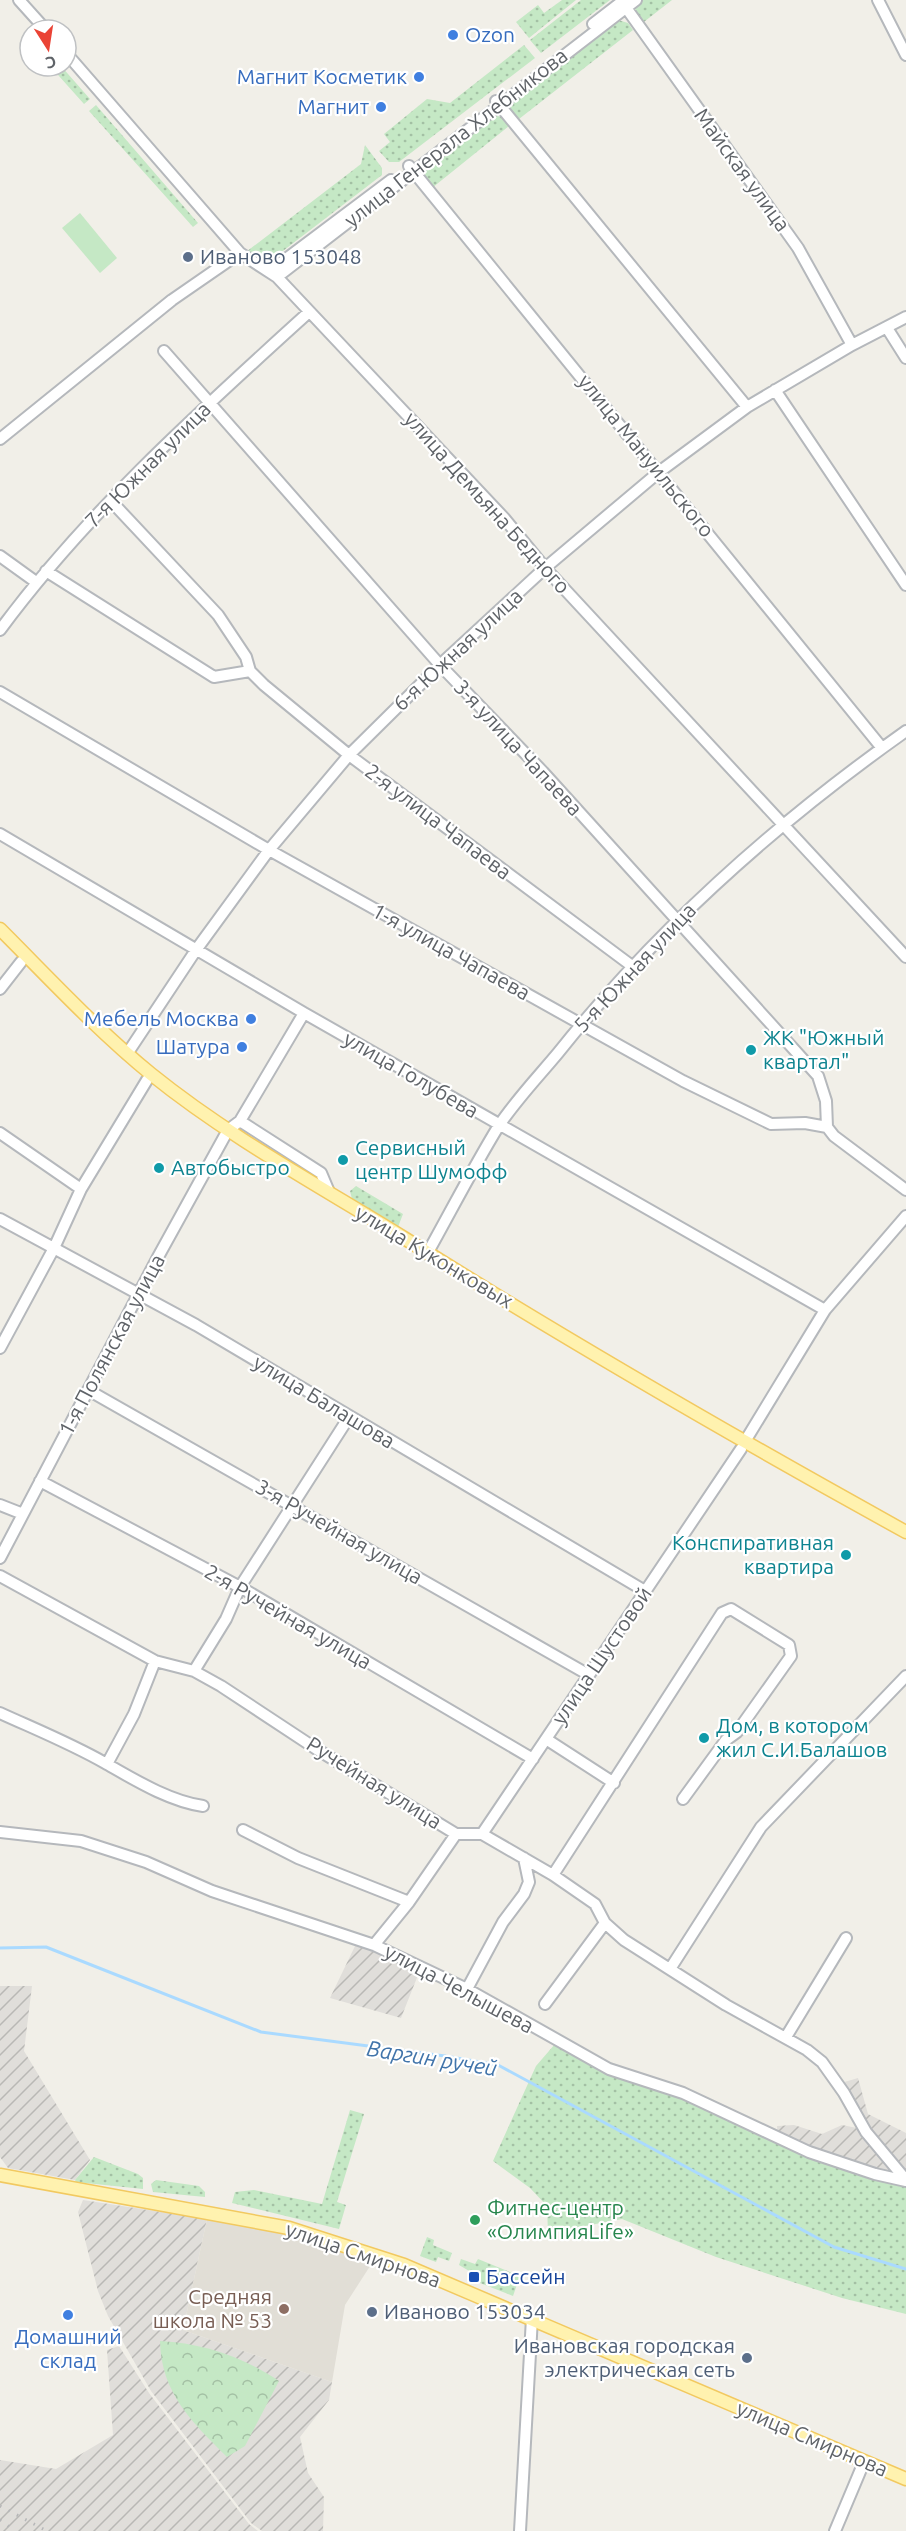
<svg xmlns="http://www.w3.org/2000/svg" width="906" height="2531" font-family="Ubuntu,sans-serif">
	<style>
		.industrial { fill: url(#industrial-furrows) }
		.education { fill: #e1ded6 }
		.grass { fill: url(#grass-dots) }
		.forest { fill: url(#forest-crowns) }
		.pitch { fill: #c5e8c5 }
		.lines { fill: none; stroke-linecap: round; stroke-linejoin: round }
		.stream { stroke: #aadaff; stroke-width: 3 }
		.minor-casing { stroke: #b5b8bc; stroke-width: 14 }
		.major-casing { stroke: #f2c960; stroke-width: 15 }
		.minor { stroke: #fff; stroke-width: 10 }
		.major { stroke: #fff2af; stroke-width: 12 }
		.rail { stroke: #b6b7b8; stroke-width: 3; stroke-dasharray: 1.5 8; stroke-linecap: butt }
		.shop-dot { fill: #3f7fe0; stroke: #fff; stroke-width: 2 }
		.service-dot { fill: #5c6f8a; stroke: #fff; stroke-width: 2 }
		.culture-dot { fill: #0f9aa8; stroke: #fff; stroke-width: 2 }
		.leisure-dot { fill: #2e9e5b; stroke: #fff; stroke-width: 2 }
		.transit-dot { fill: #1a4fb4; stroke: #fff; stroke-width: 2 }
		.education-dot { fill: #8d6e63; stroke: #fff; stroke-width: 2 }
		.labels { text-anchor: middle; stroke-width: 4.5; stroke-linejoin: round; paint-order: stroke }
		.shop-label { font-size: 21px; fill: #366cbe; stroke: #fff; text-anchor: end }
		.street-label { font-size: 21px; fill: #5f6368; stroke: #fff }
		.service-label { font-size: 21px; fill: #4e5e75; stroke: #fff; text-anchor: start }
		.culture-label { font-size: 21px; fill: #0d838f; stroke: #fff; text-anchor: start }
		.leisure-label { font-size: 21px; fill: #27864d; stroke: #fff; text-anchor: start }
		.transit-label { font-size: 21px; fill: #164399; stroke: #fff; text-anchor: start }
		.education-label { font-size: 21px; fill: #785e54; stroke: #fff; text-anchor: end }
		.water-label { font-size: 22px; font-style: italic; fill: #4174aa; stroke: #fff }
	</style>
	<defs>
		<pattern id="industrial-furrows" width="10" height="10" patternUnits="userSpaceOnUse" patternTransform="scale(1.5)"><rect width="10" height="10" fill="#e0deda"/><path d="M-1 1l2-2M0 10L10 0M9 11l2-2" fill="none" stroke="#b9b8b5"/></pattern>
		<pattern id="grass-dots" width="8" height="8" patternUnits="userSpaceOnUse" patternTransform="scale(1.5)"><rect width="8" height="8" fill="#c5e8c5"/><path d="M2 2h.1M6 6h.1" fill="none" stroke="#a3c0a4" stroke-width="1.8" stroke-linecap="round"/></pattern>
		<pattern id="forest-crowns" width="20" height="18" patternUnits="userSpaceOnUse" patternTransform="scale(1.5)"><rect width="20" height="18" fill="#c5e8c5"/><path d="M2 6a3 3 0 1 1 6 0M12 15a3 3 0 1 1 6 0" fill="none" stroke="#a3c0a4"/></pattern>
	</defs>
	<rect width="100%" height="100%" fill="#f1efe8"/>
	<path class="industrial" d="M356,1944L420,1970L401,2018L330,1998Z
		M0,1986H32L24,2051L90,2160L75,2180L8,2168L0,2157Z
		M858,2078L868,2114L906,2133V2176L894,2172H877L778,2137L777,2126L794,2125L822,2134L842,2125L857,2128L841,2096V2083Z
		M83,2200L207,2219L183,2330L332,2382L329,2400L300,2437L308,2473L324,2497L323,2531H262L251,2523L151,2391L108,2316L98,2291L78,2212Z
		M119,2346L149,2393L249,2524L258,2531H0V2460L56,2469L113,2435L107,2350Z"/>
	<path class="education" d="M207,2219L309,2239L374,2260L345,2305L332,2382L183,2330Z"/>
	<path class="grass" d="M562,0H576L529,38L516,22L538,5L544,13Z
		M581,0H610L541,53L530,40Z
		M643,0H672L640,25L634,11Z
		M618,20L628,23L633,30L519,119L506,104Z
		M524,45L535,58L399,162H389L379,151L390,142L384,134L427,99L450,103Z
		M50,66H61L90,99L84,104Z
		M96,105L198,223L193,227L89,111Z
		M494,115L501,117L509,126L432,188L425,176L426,168Z
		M365,145L382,168V175L275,257L261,261L246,252L361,164Z
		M356,1186L403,1214L398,1227L352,1199L350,1191Z
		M555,2044L604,2072L652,2083L715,2111L779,2145L906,2184V2314L842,2298L716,2257L622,2219L548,2233L547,2206L530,2188L493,2161L536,2066Z
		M350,2110L364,2114L337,2202L346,2205L339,2229L232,2203L235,2192L254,2190L322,2204Z
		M94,2157L138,2174L143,2178V2189L76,2182L75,2180Z
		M156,2180L199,2186L205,2192V2197L153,2192L151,2184Z
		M427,2237L434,2240L433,2245L452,2253L449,2261L438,2257L436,2262L420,2256Z
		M461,2259L475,2264L478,2259L520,2276L513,2296L480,2283L481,2278L459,2265Z"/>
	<path class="forest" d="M160,2341C202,2343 244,2357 279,2381L245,2446L227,2457C192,2422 161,2393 160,2341Z"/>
	<path class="pitch" d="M80,213L117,258L100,273L62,228Z"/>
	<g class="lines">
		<path class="stream" d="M0,1948L46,1947L261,2032L445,2056L498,2065L834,2247L906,2269"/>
		<g class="minor-casing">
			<path id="minor" d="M19,0L46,30
				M878,0L906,55
				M622,2L798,248L852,345
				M593,24L624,0
				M66,53L240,253L277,277L504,518L545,568L906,957
				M496,101L747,407
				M409,166L882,748
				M270,271L391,180
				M277,277L636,0
				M887,328L906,358
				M164,351L440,665L543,772L818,1076L826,1101L827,1127
				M775,390L906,585
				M0,439L172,300L240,253
				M111,501L218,615L246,657L250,671L264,685L349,755L632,966
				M0,556L36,582
				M46,571L214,677L250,671
				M0,630C88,511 200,411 309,312
				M0,692L269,850L683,1081L771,1124L805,1123L827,1127L834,1136L906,1190
				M0,834L304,1013L825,1310
				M0,989L21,962
				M127,1054L196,950L269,850L349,755L440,665L545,568L659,472L747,407L852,345L906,317
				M240,1121L304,1013
				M0,1133L81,1189
				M0,1219L196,1325L645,1591
				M427,1254C451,1211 473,1168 498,1127C515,1101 538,1077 558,1053C657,929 776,823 906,731
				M0,1348L54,1248L81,1189L147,1080
				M88,1390L589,1675
				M744,1443L825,1310L906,1216
				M40,1481L240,1587L533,1759
				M0,1505L23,1514
				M0,1558L158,1257L228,1130L240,1121L321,1173L329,1192
				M0,1576L155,1661L194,1671L221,1686L318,1750L456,1834H482L553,1875L595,1904L605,1923L624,1940L726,2005L807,2050L822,2062L844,2093L866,2132L906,2180
				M194,1671L226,1619L240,1587L349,1417
				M0,1713C35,1729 72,1744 105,1763C135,1780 169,1801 203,1806
				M546,1739L614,1783
				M107,1764L134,1714L155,1661
				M243,1830L298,1858L409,1902
				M0,1832L81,1841L146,1862L212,1891L374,1945L467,1989L609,2069L683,2093L809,2152L875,2174L906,2181
				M482,1834L741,1449
				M553,1875L722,1613L731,1609L789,1645L791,1656L737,1732L726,1740L683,1799
				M374,1945L409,1902L456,1834
				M670,1969L761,1827L906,1676
				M467,1989L503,1922L524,1894L529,1882L524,1858
				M545,2004L605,1923
				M786,2037L846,1938
				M520,2531L532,2318
				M835,2531L864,2462"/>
		</g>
		<g class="major-casing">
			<path id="major" d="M0,929C49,978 97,1030 151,1074C229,1137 318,1185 404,1238C568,1341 736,1438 906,1532
				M0,2175L289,2228L404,2265L906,2479"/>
		</g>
		<use href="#minor" class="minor"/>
		<use href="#major" class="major"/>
		<path class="rail" d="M0,2506L47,2531
			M0,2520L15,2531"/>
	</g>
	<g class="shop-dot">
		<circle cx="453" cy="35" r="6"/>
		<circle cx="419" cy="77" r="6"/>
		<circle cx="381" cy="107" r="6"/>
		<circle cx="251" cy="1019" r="6"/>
		<circle cx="242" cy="1047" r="6"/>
		<circle cx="68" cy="2315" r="6"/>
	</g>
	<g class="service-dot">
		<circle cx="188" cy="257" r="6"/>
		<circle cx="372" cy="2312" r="6"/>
		<circle cx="747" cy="2358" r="6"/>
	</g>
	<g class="culture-dot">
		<circle cx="751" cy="1050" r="6"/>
		<circle cx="343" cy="1160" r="6"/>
		<circle cx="159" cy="1168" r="6"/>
		<circle cx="846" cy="1555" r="6"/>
		<circle cx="704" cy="1738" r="6"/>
	</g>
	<circle class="leisure-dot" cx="475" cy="2220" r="6"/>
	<rect class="transit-dot" x="468" y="2271" width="12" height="12" rx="3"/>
	<circle class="education-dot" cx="284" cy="2309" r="6"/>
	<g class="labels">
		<g class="shop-label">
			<text x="465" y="42" text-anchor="start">Ozon</text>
			<text x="407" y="84">Магнит Косметик</text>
			<text x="369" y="114">Магнит</text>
			<text x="239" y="1026">Мебель Москва</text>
			<text x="230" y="1054">Шатура</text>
			<text x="68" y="2344" text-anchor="middle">Домашний<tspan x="68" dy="24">склад</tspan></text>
		</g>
		<g class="street-label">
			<text transform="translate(456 138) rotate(-38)" y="7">улица Генерала Хлебникова</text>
			<text transform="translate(742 170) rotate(54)" y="7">Майская улица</text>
			<text transform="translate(646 456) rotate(51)" y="7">улица Мануильского</text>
			<text transform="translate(148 465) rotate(-45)" y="7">7-я Южная улица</text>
			<text transform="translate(487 503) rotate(48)" y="7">улица Демьяна Бедного</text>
			<text transform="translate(458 650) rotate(-43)" y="7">6-я Южная улица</text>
			<text transform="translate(518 748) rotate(47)" y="7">3-я улица Чапаева</text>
			<text transform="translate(438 822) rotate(37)" y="7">2-я улица Чапаева</text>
			<text transform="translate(451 952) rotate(29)" y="7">1-я улица Чапаева</text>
			<text transform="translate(635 968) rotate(-47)" y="7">5-я Южная улица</text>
			<text transform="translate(411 1075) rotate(30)" y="7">улица Голубева</text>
			<text transform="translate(434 1257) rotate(31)" y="7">улица Куконковых</text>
			<text transform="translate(112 1345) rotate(-62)" y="7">1-я Полянская улица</text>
			<text transform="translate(324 1402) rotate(31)" y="7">улица Балашова</text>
			<text transform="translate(339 1532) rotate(30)" y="7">3-я Ручейная улица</text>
			<text transform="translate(288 1617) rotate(30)" y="7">2-я Ручейная улица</text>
			<text transform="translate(602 1656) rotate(-56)" y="7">улица Шустовой</text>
			<text transform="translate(374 1783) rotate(32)" y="7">Ручейная улица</text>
			<text transform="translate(459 1989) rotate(28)" y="7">улица Челышева</text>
			<text transform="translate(363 2255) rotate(19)" y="7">улица Смирнова</text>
			<text transform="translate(812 2439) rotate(23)" y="7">улица Смирнова</text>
		</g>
		<g class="service-label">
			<text x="200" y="264">Иваново 153048</text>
			<text x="384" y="2319">Иваново 153034</text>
			<text x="735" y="2353" text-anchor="end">Ивановская городская<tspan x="735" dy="24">электрическая сеть</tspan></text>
		</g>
		<g class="culture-label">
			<text x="763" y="1045">ЖК "Южный<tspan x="763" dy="24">квартал"</tspan></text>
			<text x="355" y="1155">Сервисный<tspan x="355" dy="24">центр Шумофф</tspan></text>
			<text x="171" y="1175">Автобыстро</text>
			<text x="834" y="1550" text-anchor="end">Конспиративная<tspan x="834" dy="24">квартира</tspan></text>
			<text x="716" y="1733">Дом, в котором<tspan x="716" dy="24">жил С.И.Балашов</tspan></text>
		</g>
		<g class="leisure-label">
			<text x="487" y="2215">Фитнес-центр<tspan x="487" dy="24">«ОлимпияLife»</tspan></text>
		</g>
		<g class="transit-label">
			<text x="486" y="2284">Бассейн</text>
		</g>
		<g class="education-label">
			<text x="272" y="2304">Средняя<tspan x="272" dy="24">школа № 53</tspan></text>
		</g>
		<g class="water-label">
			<text transform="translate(432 2058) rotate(9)" y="8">Варгин ручей</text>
		</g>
	</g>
	<g transform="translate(48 48) rotate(168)"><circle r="28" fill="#ffffff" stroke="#bfc1c3" stroke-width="1.5"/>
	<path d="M0-4.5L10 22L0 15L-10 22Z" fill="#ea4335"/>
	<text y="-9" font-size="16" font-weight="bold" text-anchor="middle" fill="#5f6368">С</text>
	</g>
</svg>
